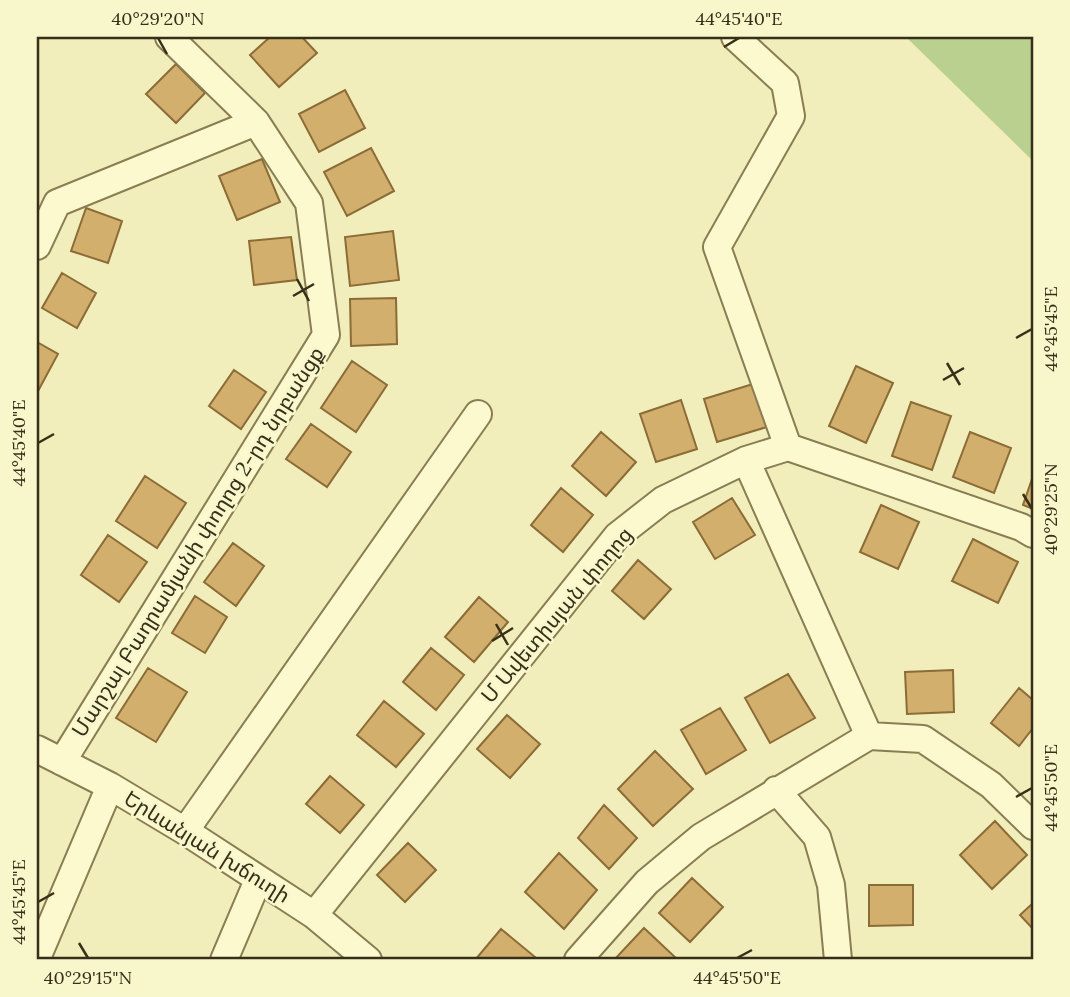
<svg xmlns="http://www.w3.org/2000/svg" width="1070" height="997" font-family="Lora,'Noto Sans Armenian',serif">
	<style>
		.green { fill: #b9d08e }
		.building { fill: #d3af6d; stroke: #8b6c37; stroke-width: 2 }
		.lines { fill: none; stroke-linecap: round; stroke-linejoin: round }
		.minor-casing { stroke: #8a7d53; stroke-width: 30 }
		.minor { stroke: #fcf9ce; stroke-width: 26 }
		.ticks { fill: none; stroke: #372f1a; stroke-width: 2.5 }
		.labels { text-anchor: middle; stroke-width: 5; stroke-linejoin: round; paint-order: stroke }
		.street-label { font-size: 21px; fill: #372f1a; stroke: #f8f6cb }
		.neatline { fill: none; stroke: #372f1a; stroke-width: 2.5 }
		.ticks-label { font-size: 18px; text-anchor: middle; fill: #372f1a }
	</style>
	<rect width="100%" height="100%" fill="#f1eebb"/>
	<path class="green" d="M906,37H1033V161Z"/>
	<path class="building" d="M270,37H302L317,53L279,87L250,55Z
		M176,64L205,93L176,123L146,94Z
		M345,90L365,128L319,152L299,114Z
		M371,148L394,191L347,216L324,172Z
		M262,159L280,202L237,220L219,176Z
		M86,208L122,221L108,263L71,251Z
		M393,231L399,280L350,286L345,237Z
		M291,237L297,280L254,285L249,241Z
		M62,273L96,293L77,328L42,308Z
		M396,298L397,344L351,346L350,299Z
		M37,342L58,354L37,393Z
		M352,361L387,385L356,432L321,408Z
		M856,366L893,383L866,443L829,426Z
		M234,370L266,392L241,429L209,406Z
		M753,384L767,427L717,442L704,399Z
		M681,400L697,449L656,462L640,414Z
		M911,402L951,416L932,470L892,456Z
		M311,424L351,452L327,487L286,459Z
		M601,432L636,462L606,496L572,466Z
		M970,432L1011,448L994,493L953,477Z
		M145,476L186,503L157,548L116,521Z
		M1033,476V509L1023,505Z
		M561,488L593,515L563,552L531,525Z
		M732,498L755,535L715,559L693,522Z
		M881,505L919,522L898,569L860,552Z
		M108,535L147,562L119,602L81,575Z
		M973,539L1018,562L998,603L952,581Z
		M233,543L264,566L236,606L204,582Z
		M638,560L671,589L644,619L612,591Z
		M195,596L227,617L205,653L172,633Z
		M479,597L508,622L474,662L445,637Z
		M431,648L464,675L436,710L403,682Z
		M148,668L187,692L156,742L116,718Z
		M953,670L954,712L907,714L905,672Z
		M788,674L815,718L770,743L745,698Z
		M1019,688L1033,700V728L1019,746L991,723Z
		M384,701L424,734L396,767L357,735Z
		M720,708L746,750L706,774L681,730Z
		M507,715L540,744L510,778L477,749Z
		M655,751L693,789L653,826L618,789Z
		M330,776L364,805L340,833L306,804Z
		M604,805L637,838L609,869L578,838Z
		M995,821L1027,855L992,889L960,855Z
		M408,843L436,870L405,902L377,875Z
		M559,853L597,890L564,929L525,892Z
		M692,878L723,907L690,942L659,913Z
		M869,885H913V925L869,926Z
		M1033,903V929L1020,915Z
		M644,928L677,959L676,960H614Z
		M501,929L535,957L532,960H475Z"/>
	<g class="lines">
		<g class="minor-casing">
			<path id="minor" d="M735,37L785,83L791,116L717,247L788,447
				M37,246L57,203L256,122
				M746,460L869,736
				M37,749L110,786L185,831L314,915L368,960
				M62,762L326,335L309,203L256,122L169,37
				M776,790L817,837L831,885L838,960
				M185,831L478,414
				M314,915L617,536L663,500L746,460L788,447L1021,527L1033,534
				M37,958L110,786
				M224,960L258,880
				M578,960L647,882L701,837L869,736L923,739L991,785L1033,826"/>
		</g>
		<use href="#minor" class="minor"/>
	</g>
	<path class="ticks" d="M158,38L167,54M724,47L739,38M297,279L309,301M293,296L314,284M1016,338L1032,329M947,363L960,385M943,380L964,368M38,443L54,434M1023,494L1032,509M496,624L508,645M492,641L513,628M1016,797L1032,788M38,902L54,893M79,943L88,958M737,958L752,950"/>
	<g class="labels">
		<g class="street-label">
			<text transform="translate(198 542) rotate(-58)" y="7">Մարշալ Բաղրամյանի փողոց 2-րդ նրբանցք</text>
			<text transform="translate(557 615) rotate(-50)" y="7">Մ Ավետիսյան փողոց</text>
			<text transform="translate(207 847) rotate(32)" y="7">Երևանյան խճուղի</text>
		</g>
	</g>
	<rect width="1070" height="997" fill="none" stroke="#f8f6cb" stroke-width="77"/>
	<rect x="38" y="38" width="994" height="920" class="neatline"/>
	<g class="ticks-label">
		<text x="158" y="25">40°29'20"N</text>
		<text x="739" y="25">44°45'40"E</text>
		<text transform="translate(1051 329) rotate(-90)" y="6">44°45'45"E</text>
		<text transform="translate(19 443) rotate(-90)" y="6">44°45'40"E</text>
		<text transform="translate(1051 509) rotate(-90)" y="6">40°29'25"N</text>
		<text transform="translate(1051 788) rotate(-90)" y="6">44°45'50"E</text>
		<text transform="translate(19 902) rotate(-90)" y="6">44°45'45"E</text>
		<text x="88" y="984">40°29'15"N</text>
		<text x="737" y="984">44°45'50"E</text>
	</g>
</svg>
